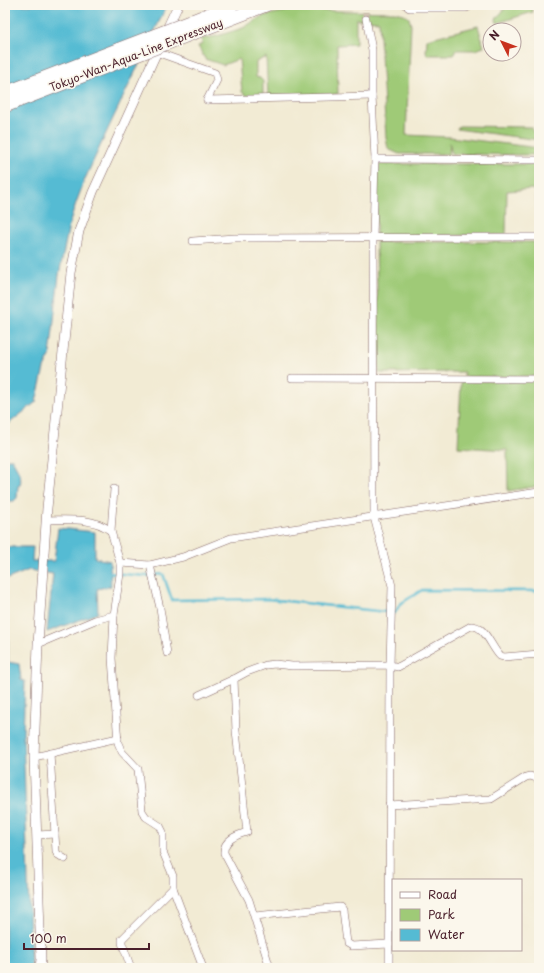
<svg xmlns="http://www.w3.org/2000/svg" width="544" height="973" font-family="'Playpen Sans',sans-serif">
	<rect width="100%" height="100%" fill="#fbf7ec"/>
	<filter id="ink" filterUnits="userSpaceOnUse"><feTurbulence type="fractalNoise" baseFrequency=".025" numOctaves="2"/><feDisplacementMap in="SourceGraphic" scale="8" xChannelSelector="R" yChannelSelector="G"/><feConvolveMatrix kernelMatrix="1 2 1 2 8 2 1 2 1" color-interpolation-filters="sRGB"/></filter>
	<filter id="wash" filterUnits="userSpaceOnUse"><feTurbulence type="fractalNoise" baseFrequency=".012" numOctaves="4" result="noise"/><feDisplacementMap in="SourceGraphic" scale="16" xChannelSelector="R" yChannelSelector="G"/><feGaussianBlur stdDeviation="0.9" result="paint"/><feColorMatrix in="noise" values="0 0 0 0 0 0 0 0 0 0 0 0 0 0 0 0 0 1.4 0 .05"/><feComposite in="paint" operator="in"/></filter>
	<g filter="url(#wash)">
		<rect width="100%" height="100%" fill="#f2ebd4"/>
		<g fill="#9fca77" stroke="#747451">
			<path d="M508,5H533L532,7L533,12L497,23L496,19Z"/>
			<path d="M292,10L395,12L404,14L409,18L411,25L406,135L450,137L539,148V155L453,154L451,151L450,143L449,154H399L388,149L386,138L379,21L356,19V44L337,45L338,94L268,97L266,57L256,62V77L260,78L263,81V96L249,97L242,92L239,59L223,65L205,59L198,46L203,44L201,39L217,36L243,28L262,16Z"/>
			<path d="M478,26L484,47L475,50H455L454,55H428L426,53L427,39Z"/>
			<path d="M459,126L532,127V131H539V140L457,129Z"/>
			<path d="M377,164H539V233H537L536,193L532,189L507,191L506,235L376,236Z"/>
			<path d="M376,242H539V376L464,377V372L379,373Z"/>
			<path d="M461,381H539V486L508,491L507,450L458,447Z"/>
		</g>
		<g fill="#55bbd3" stroke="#506d7f">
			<path d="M5,5H167L108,129L85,179L76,203L69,225L59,275L50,356L44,368L36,402L12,421L5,428Z"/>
			<path d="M5,459H12C16,467 23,476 20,485L18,486L17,498L14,501H8L5,524Z"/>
			<path d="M58,528L95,532V558L110,561L111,586L97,589L98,613L47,632L53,574L29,570L5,580V538L6,547H33L32,561H54Z"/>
			<path d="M5,637H8V662L19,664L21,680L25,681L23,734L31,968H5Z"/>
		</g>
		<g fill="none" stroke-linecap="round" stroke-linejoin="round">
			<path stroke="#55bbd3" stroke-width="2.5" d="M111,573L145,576L163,574L172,600L268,599L395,613L400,604L422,590L539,591"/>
		</g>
	</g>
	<g filter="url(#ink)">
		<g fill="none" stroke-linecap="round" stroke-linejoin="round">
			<path stroke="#d0c2b2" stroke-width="7" stroke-dasharray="7 3.5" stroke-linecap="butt" d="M366,19V5"/>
			<g stroke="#856666" stroke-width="8">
				<g id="minor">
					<path d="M366,19L372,50V96L375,159L373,239L374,517L392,586L390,665L389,968"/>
					<path d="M156,52L215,73L217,80L207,100"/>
					<path d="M207,100L372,96"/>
					<path d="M375,159L539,160"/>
					<path d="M193,241L234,238L539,237"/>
					<path d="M292,378L539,379"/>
					<path d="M114,489L111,531L120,563V574L114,615L112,658L118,743L122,752L138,769L142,811L146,817L160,826L163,832V852L173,876V888L203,968"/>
					<path d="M46,520C69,520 92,517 111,531"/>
					<path d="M120,563L150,565L183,557L231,538L539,492"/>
					<path d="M150,565L160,608L167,653"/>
					<path d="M38,644L95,620L114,615"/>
					<path d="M234,679L236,731L247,832C237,835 223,840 224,853L249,900L270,968"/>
					<path d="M199,695L234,679L247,672L266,665L275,664L292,666L390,665L398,667L471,626C485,625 491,647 500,656L504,657L539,654"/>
					<path d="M50,753L56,851L57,854L65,859"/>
					<path d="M34,757L118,738"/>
					<path d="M389,805L491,799L526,777L530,776L539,779"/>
					<path d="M37,835L55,834"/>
					<path d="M255,916L340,907L342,910L346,943L351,946L389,944"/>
					<path d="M131,968L122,943V939L173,888"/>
				</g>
			</g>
			<g stroke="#856666" stroke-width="10">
				<g id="tertiary">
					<path d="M165,33L178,5"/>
					<path d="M40,968L41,959L34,757L38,644L47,508L71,273L79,231L93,192L160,45"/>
				</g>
			</g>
			<g stroke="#856666" stroke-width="14">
				<g id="motorway">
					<path d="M410,5H466"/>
					<path d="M192,21L232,5"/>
					<path d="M196,32L266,5"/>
				</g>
			</g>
			<use href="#minor" stroke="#fff" stroke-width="7"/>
			<use href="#tertiary" stroke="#fff" stroke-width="9"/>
			<use href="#motorway" stroke="#fff" stroke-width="13"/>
			<g stroke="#856666" stroke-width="14" stroke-linecap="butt">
				<g id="motorway-bridge">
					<path d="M5,93L192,21"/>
					<path d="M5,106L196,32"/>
				</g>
			</g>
			<use href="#motorway-bridge" stroke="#fff" stroke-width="13"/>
		</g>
	</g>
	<g text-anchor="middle" stroke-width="3.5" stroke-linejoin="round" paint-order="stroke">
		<g font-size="11" fill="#4a1f2b" stroke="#fbf7ec">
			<text transform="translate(136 55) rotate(-21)" y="4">Tokyo-Wan-Aqua-Line Expressway</text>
		</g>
	</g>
	<rect width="544" height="973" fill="none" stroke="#fbf7ec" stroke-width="20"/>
	<rect x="392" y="879" width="130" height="72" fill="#fbf7ec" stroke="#b4a19f"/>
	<rect x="400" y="892" width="20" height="6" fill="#ffffff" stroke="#b4a19f"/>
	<text x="428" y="899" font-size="12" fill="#4a1f2b">Road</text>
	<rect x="400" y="909" width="20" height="12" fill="#9fca77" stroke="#b4a19f"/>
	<text x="428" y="919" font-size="12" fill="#4a1f2b">Park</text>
	<rect x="400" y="929" width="20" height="12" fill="#55bbd3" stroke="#b4a19f"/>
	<text x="428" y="939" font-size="12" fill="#4a1f2b">Water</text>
	<g transform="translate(502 42) rotate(312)"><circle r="19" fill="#fbf7ec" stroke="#b4a19f"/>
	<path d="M0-3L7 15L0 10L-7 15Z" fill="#c8321e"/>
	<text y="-6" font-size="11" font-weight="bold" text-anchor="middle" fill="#4a1f2b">N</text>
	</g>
	<path d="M24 943v6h125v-6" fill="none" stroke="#4a1f2b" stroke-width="2"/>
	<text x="30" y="943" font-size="12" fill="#4a1f2b" stroke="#fbf7ec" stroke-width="3" paint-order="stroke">100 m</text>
</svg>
